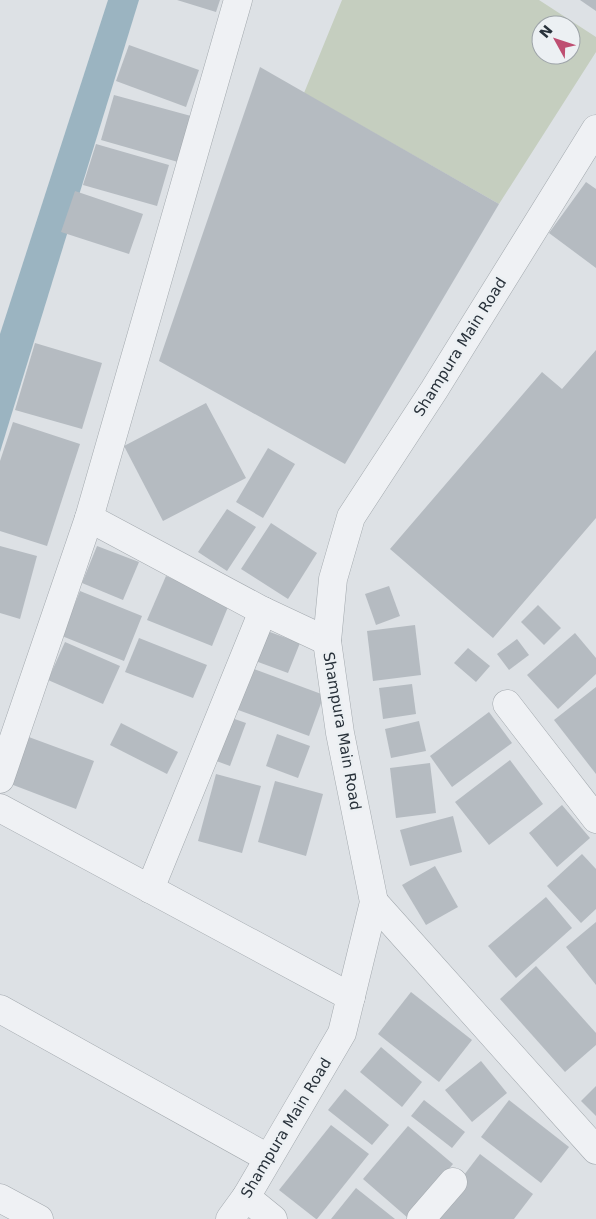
<svg xmlns="http://www.w3.org/2000/svg" width="596" height="1219" font-family="'DejaVu Sans',sans-serif">
	<rect width="100%" height="100%" fill="#dde1e5"/>
	<path fill="#c5cebf" fill-rule="evenodd" d="M342,0H539L596,37V52L499,204L304,93ZM541,25H571V55H541Z"/>
	<path fill="#9bb4c1" d="M108,0H139L0,452V334Z"/>
	<g fill="#b5bbc1">
		<path d="M177,0H220L216,12Z"/>
		<path d="M580,0H596V11Z"/>
		<path d="M129,45L199,70L186,107L116,81Z"/>
		<path d="M260,67L499,204L345,464L159,361Z"/>
		<path d="M114,95L191,116L178,162L101,140Z"/>
		<path d="M96,144L169,165L157,206L83,185Z"/>
		<path d="M586,182L596,189V268L549,233Z"/>
		<path d="M75,191L143,214L129,254L61,232Z"/>
		<path d="M35,343L102,363L82,429L15,410Z"/>
		<path d="M596,350V518L493,638L390,549L542,372L562,389Z"/>
		<path d="M206,403L246,478L163,521L124,446Z"/>
		<path d="M13,422L80,444L47,546L0,531V461Z"/>
		<path d="M268,448L295,464L263,518L236,502Z"/>
		<path d="M227,509L256,527L227,571L198,552Z"/>
		<path d="M271,523L317,553L288,599L241,569Z"/>
		<path d="M0,546L37,556L20,619L0,613Z"/>
		<path d="M97,546L139,562L123,600L82,583Z"/>
		<path d="M166,576L230,602L212,646L147,620Z"/>
		<path d="M389,586L400,616L376,625L365,594Z"/>
		<path d="M80,591L142,616L124,661L62,636Z"/>
		<path d="M538,605L561,628L544,645L521,622Z"/>
		<path d="M415,625L421,675L373,681L367,631Z"/>
		<path d="M259,628L300,643L288,673L247,658Z"/>
		<path d="M575,633L596,658V674L558,709L527,675Z"/>
		<path d="M139,638L207,665L193,698L125,672Z"/>
		<path d="M517,639L529,655L509,670L497,654Z"/>
		<path d="M65,642L120,666L103,704L48,680Z"/>
		<path d="M468,648L490,666L476,682L454,663Z"/>
		<path d="M246,666L324,695L309,736L230,707Z"/>
		<path d="M412,684L416,714L383,719L379,688Z"/>
		<path d="M596,687V774L554,720Z"/>
		<path d="M489,712L512,743L452,787L430,756Z"/>
		<path d="M226,716L246,723L230,766L211,759Z"/>
		<path d="M419,721L426,751L391,758L385,729Z"/>
		<path d="M121,723L178,752L167,774L110,745Z"/>
		<path d="M277,734L310,746L298,778L266,766Z"/>
		<path d="M26,736L94,761L76,809L8,783Z"/>
		<path d="M510,760L543,804L489,845L455,802Z"/>
		<path d="M430,763L436,813L396,818L390,768Z"/>
		<path d="M216,774L261,786L242,853L198,841Z"/>
		<path d="M275,781L323,794L306,856L258,842Z"/>
		<path d="M562,805L590,838L557,867L529,833Z"/>
		<path d="M453,816L462,852L410,866L400,830Z"/>
		<path d="M582,854L596,869V909L581,923L547,886Z"/>
		<path d="M435,866L458,907L426,925L402,885Z"/>
		<path d="M546,897L572,928L516,978L488,946Z"/>
		<path d="M596,922V985L566,947Z"/>
		<path d="M536,966L596,1033V1045L565,1072L500,999Z"/>
		<path d="M411,992L472,1040L439,1082L378,1034Z"/>
		<path d="M381,1047L422,1082L402,1107L360,1072Z"/>
		<path d="M481,1061L507,1093L472,1122L445,1090Z"/>
		<path d="M596,1086V1116L581,1101Z"/>
		<path d="M345,1089L389,1125L372,1145L328,1110Z"/>
		<path d="M424,1100L465,1132L452,1148L411,1116Z"/>
		<path d="M509,1100L569,1147L541,1183L481,1137Z"/>
		<path d="M331,1125L369,1154L317,1219H316L279,1190Z"/>
		<path d="M408,1126L453,1164L408,1218L363,1179Z"/>
		<path d="M480,1154L533,1194L514,1219H434L432,1217Z"/>
		<path d="M356,1188L395,1219H331Z"/>
	</g>
	<g fill="none" stroke-linecap="round" stroke-linejoin="round">
		<g stroke="#a3a9ae" stroke-width="29">
			<g id="minor">
				<path d="M89,518L263,611L327,641"/>
				<path d="M507,704L596,819"/>
				<path d="M0,779L89,518L238,0"/>
				<path d="M0,808L351,997"/>
				<path d="M150,889L263,611"/>
				<path d="M374,902L596,1150"/>
				<path d="M0,1009L268,1158"/>
				<path d="M246,1197L273,1219"/>
				<path d="M0,1198L39,1219"/>
				<path d="M230,1219L246,1197L342,1033L374,902L340,733L327,641L333,579L351,517L434,390L596,129"/>
				<path d="M421,1219L453,1182"/>
			</g>
		</g>
		<use href="#minor" stroke="#eff1f4" stroke-width="28"/>
	</g>
	<g text-anchor="middle" stroke-width="5" stroke-linejoin="round" paint-order="stroke">
		<g font-size="15" fill="#28313a" stroke="#ecf0f3">
			<text transform="translate(460 347) rotate(-58)" y="5">Shampura Main Road</text>
			<text transform="translate(342 731) rotate(80)" y="5">Shampura Main Road</text>
			<text transform="translate(286 1128) rotate(-59)" y="5">Shampura Main Road</text>
		</g>
	</g>
	<g transform="translate(556 40) rotate(310)"><circle r="24" fill="#ecf0f3" stroke="#9ea4a9"/>
	<path d="M0-4L9 19L0 12L-9 19Z" fill="#be4e71"/>
	<text y="-8" font-size="14" font-weight="bold" text-anchor="middle" fill="#28313a">N</text>
	</g>
</svg>
